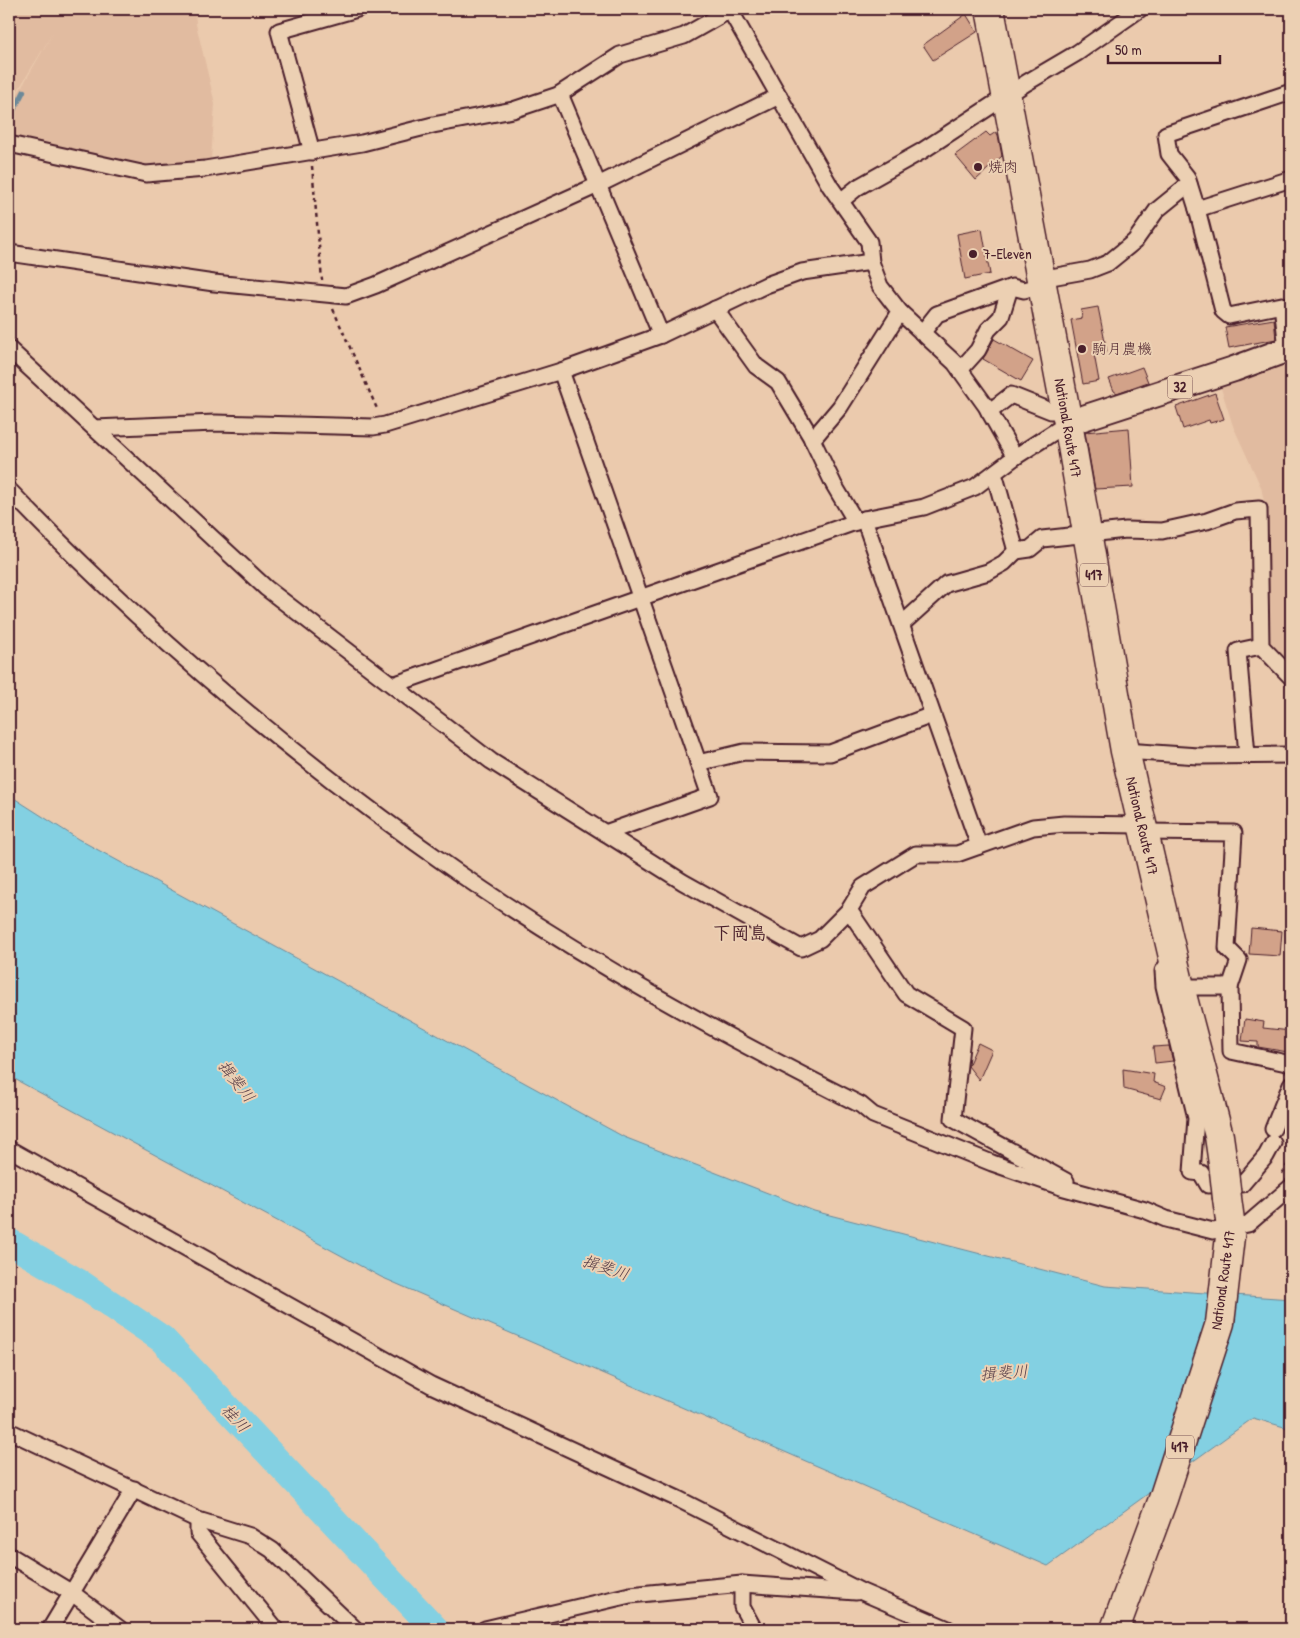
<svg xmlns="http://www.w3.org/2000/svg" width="1300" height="1638" font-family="'Patrick Hand','Klee One',sans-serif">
	<rect width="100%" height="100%" fill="#ebcaad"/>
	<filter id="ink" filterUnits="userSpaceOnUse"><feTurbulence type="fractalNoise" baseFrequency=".02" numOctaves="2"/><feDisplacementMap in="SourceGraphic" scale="10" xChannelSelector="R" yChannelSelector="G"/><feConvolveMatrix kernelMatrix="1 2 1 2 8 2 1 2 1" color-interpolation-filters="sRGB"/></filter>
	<g filter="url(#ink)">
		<g fill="#e1bba0">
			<path d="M9,9H195L196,24L215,104L211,159L143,168L9,139V109L54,31L9,105Z"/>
			<path d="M1291,355V670L1264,639L1266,511L1261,487L1233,426L1219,382Z"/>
		</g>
		<path fill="#83d0e2" stroke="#6c8999" d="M9,795L78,839L624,1137L814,1211L1105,1286L1291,1299V1429L1253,1418L1048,1566L381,1277L9,1076Z"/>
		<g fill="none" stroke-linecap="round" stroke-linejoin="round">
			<path stroke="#6c8999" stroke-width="4.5" d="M9,120L24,91"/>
			<path stroke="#83d0e2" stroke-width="28" d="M9,1242L81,1284L162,1339L435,1629"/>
		</g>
		<g fill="#d2a289" stroke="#4a1f2b">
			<path d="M966,14L977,32L933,60L923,45Z"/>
			<path d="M986,132L990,136L996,132L998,135L1002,156L976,180L955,155Z"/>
			<path d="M982,229L990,274L965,279L957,234Z"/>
			<path d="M1098,307L1107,352L1094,354L1099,381L1083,384L1071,320L1082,318L1081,310Z"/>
			<path d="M1274,319L1276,339L1229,348L1225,327Z"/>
			<path d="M994,339L1033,361L1021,381L983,359Z"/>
			<path d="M1142,367L1148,382L1117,393L1114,391L1109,379Z"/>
			<path d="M1215,393L1224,419L1210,423L1209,420L1183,429L1176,407Z"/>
			<path d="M1129,428L1133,487L1095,489L1085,432Z"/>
			<path d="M1251,928L1282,931L1280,956L1249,954Z"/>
			<path d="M1245,1019L1264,1022L1263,1028L1291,1031L1288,1052L1258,1047V1042L1242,1041Z"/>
			<path d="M978,1043L992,1050L979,1080L968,1066Z"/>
			<path d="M1169,1046L1173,1061L1155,1063L1153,1047Z"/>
			<path d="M1123,1069L1154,1074L1153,1082L1166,1087L1161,1099L1124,1089Z"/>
		</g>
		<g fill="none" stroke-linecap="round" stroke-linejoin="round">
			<g stroke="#4a1f2b" stroke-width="19">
				<g id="street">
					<path d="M730,10L830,186L869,242L871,262L880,286L900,312L955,363L986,406L1015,457"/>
					<path d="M560,94L661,335"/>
					<path d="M9,144L146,174L205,169L362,143L433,125L513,110L558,95L620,55L684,36L732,9"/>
					<path d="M312,152L279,31L357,9"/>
					<path d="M842,200L858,187L922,151L1026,83L1077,53L1140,9"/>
					<path d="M1197,209L1291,179"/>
					<path d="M9,253L214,283L346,296L376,285L598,185L779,96"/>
					<path d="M1040,279L1090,270L1108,263L1135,241L1157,210L1189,184"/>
					<path d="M715,309L756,366L778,382L811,437L834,485L856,522"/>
					<path d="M922,333L937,314L1012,287L1024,290L1041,285"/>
					<path d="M9,349L266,588L491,761L683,882L801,948L820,939L849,910L863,887L916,854H957L1033,827L1064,824L1141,825"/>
					<path d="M1287,349L1282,305L1229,316L1223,311L1197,209L1187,177L1169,154L1166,134L1291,92"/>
					<path d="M960,370L978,350L988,330L1001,317L1010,288"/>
					<path d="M561,371L710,796L605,833"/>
					<path d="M989,412L1011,395L1051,411H1065"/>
					<path d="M95,428L215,423L373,427L385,425L561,371L661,335L766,285L802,272L871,262"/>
					<path d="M812,440L840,407L900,312"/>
					<path d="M992,475L996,480L1016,551L1030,549L1042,539L1126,530L1162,531L1207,521L1235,511L1259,509L1261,646L1291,677"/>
					<path d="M9,490C144,631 296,760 457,872C584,960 722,1035 861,1105L873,1115L992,1163L1061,1187L1145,1210L1166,1219L1213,1231L1248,1224L1291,1187"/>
					<path d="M864,519L979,846"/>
					<path d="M902,624L946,584L988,572L1004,563L1016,551"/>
					<path d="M393,685L864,519L924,507L975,487L1015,457L1068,423"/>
					<path d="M1125,751L1198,756L1291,755"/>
					<path d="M1247,755L1238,651L1261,646"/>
					<path d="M698,763L744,752L830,753L932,715"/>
					<path d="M1144,832L1234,833L1227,948L1239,960L1230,987H1180"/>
					<path d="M849,910L906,994L963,1028L953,1119L1066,1181"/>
					<path d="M1171,959L1163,971L1164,986L1196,1118L1192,1172L1201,1173L1208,1185L1242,1184L1266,1156L1273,1143"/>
					<path d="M1230,987L1231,1051L1291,1064"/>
					<path d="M1273,1129L1291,1084"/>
					<path d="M9,1149L431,1385L678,1499L862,1592L948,1629"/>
					<path d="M9,1431L198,1520L250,1536L272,1550L355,1629"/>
					<path d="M198,1520V1533L276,1629"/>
					<path d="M9,1555L72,1593L120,1629"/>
					<path d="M742,1584V1607L754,1629"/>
					<path d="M50,1629L134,1489"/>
					<path d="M485,1629L630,1595L742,1584L856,1592"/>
				</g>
			</g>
			<g stroke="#4a1f2b" stroke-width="28">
				<path id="primary" d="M1068,423L1234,369L1291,348"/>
			</g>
			<g stroke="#4a1f2b" stroke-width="31">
				<g id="highway">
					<path d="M990,9L1068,423L1125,751L1180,987L1219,1136L1224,1171"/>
					<path d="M1115,1629L1163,1499L1220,1323L1231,1228L1227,1198"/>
				</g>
			</g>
			<g stroke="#4a1f2b" stroke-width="2.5" stroke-dasharray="4 4" stroke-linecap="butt">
				<path d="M312,166L322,280"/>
				<path d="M333,309L378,411"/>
				<path d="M1282,1174L1291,1158"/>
			</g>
			<use href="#street" stroke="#ecd0b3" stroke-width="15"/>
			<use href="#primary" stroke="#ecd0b3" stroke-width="24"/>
			<use href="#highway" stroke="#ecd0b3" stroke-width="28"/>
			<g stroke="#4a1f2b" stroke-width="31" stroke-linecap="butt">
				<path id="highway-bridge" d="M1224,1171L1227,1198"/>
			</g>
			<use href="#highway-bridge" stroke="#ecd0b3" stroke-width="28"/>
		</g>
	</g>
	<g fill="#4a1f2b" stroke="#ecd0b3" stroke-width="2">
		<circle cx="978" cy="167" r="5"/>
		<circle cx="973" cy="254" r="5"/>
		<circle cx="1082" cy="349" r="5"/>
	</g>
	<g text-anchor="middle" stroke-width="4" stroke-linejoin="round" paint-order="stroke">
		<g fill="#ecd0b3" stroke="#7b5454" stroke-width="1">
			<rect x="1167.5" y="375.5" width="25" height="23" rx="4"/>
			<rect x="1080" y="563.5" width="28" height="23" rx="4"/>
			<rect x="1166" y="1435.5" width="28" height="23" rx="4"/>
		</g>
		<g font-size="14" font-weight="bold" fill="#4a1f2b">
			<text x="1180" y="392">32</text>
			<text x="1094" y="580">417</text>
			<text x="1180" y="1452">417</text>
		</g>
		<g font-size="15" fill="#4a1f2b" stroke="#ecd0b3" text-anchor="start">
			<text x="988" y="172">焼肉</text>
			<text x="983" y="259">7-Eleven</text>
			<text x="1092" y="354">駒月農機</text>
		</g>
		<g font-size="15" fill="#4a1f2b" stroke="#ecd0b3">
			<text transform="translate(1068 428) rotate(80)" y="5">National Route 417</text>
			<text transform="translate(1142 826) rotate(77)" y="5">National Route 417</text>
			<text transform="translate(1223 1280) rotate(-82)" y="5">National Route 417</text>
		</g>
		<g font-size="16" font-style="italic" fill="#533a46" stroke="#ecd0b3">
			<text transform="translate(237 1081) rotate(52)" y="6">揖斐川</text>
			<text transform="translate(606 1267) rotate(18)" y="6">揖斐川</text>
			<text transform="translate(1004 1372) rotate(-4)" y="6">揖斐川</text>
			<text transform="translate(236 1418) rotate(47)" y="6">桂川</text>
		</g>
		<g font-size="18" font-weight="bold" fill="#4a1f2b" stroke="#ecd0b3">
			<text x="740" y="939">下岡島</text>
		</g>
	</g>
	<rect width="1300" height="1638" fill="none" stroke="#ecd0b3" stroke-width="30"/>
	<rect x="15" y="15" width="1270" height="1608" fill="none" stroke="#4a1f2b" stroke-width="2" filter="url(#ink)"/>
	<path d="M1108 55v8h112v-8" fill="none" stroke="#4a1f2b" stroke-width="2.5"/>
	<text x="1115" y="55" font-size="15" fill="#4a1f2b" stroke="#ecd0b3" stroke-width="4" paint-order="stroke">50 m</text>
</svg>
